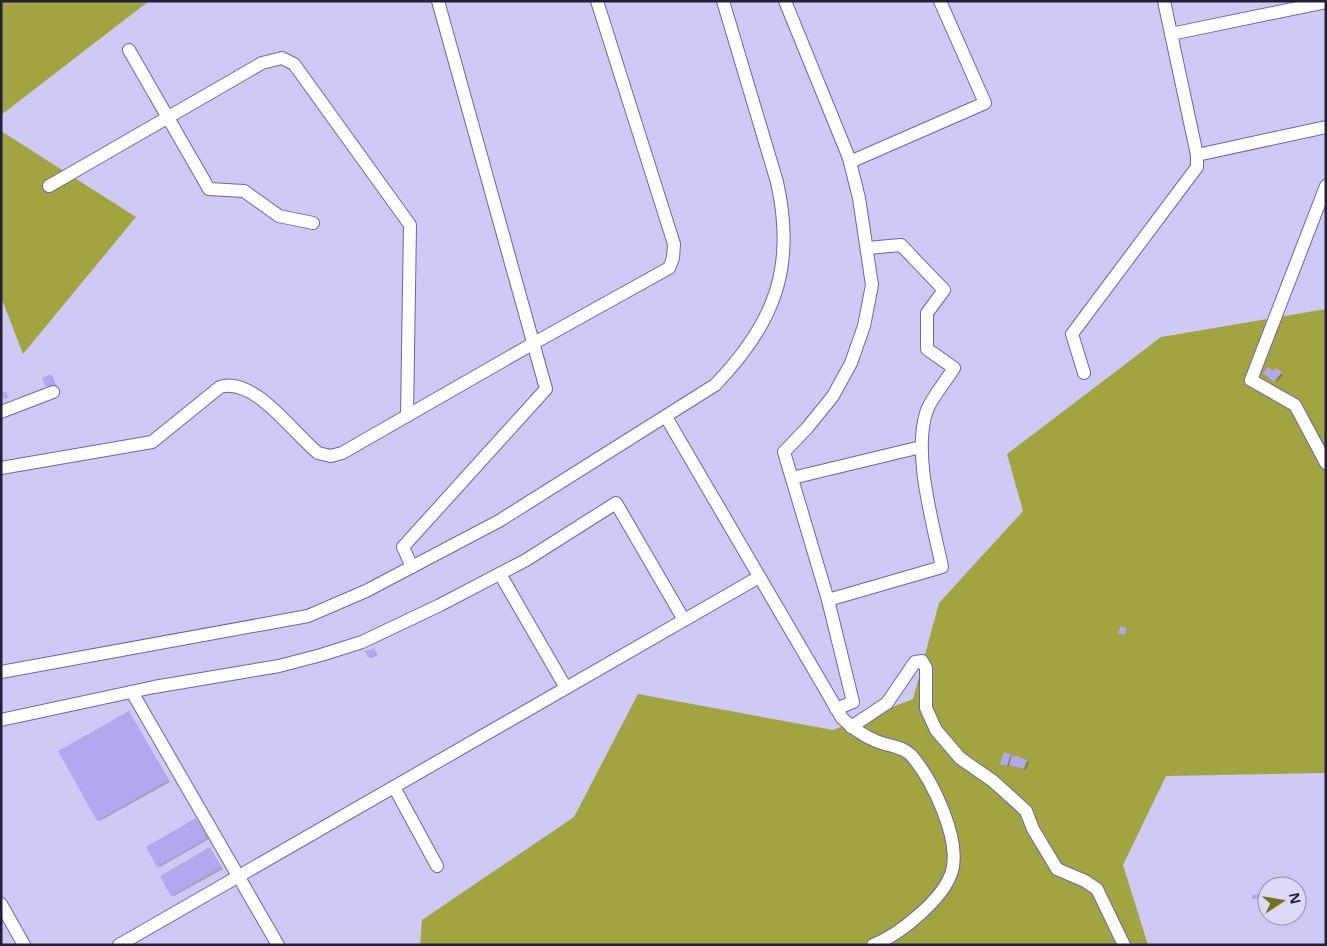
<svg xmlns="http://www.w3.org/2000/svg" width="1327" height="946" font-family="'Open Sans',sans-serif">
	<rect width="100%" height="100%" fill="#cfc9f6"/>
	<g fill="#a1a540">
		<path d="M1,1H149L1,115Z"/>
		<path d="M1,131L136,217L23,354L1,297Z"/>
		<path d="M1326,309V773L1166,776L1123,865L1148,945H420L422,920L574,817L638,694L833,730L913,699L939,603L1023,511L1007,454L1161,337Z"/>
	</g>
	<g fill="#0003">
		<path d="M1278,371L1283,375L1277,382L1264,373Z"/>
		<path d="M50,376L53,377L56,386H46Z"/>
		<path d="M374,649L378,655L371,658L369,657Z"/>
		<path d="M129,712L170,782L100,821L98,820Z"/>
		<path d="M1010,755L1029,762L1026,770L1010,764L1009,766L1004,765Z"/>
		<path d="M196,820L209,839L160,867L158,866Z"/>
		<path d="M210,849L223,869L174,896L172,895Z"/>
	</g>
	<g fill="#b3a7f0">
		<path d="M1268,367L1273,371L1276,368L1282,372L1274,382L1263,373Z"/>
		<path d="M51,374L55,385L45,386L42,378Z"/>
		<path d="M6,391L8,398L4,399L2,393Z"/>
		<path d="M1121,626L1127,628L1124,635L1118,633Z"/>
		<path d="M374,648L377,654L368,658L365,651Z"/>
		<path d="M129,711L168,780L97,821L58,751Z"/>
		<path d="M1004,752L1011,754L1007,766L1000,764Z"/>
		<path d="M1012,755L1027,760L1024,769L1009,765Z"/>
		<path d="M196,818L207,838L157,867L146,847Z"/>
		<path d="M210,847L221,867L171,896L160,876Z"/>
		<path d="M1260,894V899H1252V895Z"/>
	</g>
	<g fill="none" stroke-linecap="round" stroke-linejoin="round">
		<g stroke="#7164a8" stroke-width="14">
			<g id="minor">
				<path d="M785,1L849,158L859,198L872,285L864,326L851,363L833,396L807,428L784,452L828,600L853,702L836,709"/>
				<path d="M1171,34L1326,2"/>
				<path d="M129,50L209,189L244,191L279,216L313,223"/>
				<path d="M1197,155L1326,127"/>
				<path d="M850,162L985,103L940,1"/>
				<path d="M49,186L262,63L282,58L294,64L410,225L407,416"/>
				<path d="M1326,186L1251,380L1295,405L1326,463"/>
				<path d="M1084,373L1072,334L1197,167V155L1164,1"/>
				<path d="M1,412L53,392"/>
				<path d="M666,417L842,718C853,729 862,735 876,741C888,746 902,746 911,755C932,779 961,839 952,871C944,899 899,935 873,945"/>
				<path d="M1,468L152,442L220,387C254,376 293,433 318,453L331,456L342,453L534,343L669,268L673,258L674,244L597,1"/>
				<path d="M792,478L921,447"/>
				<path d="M412,567L403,547L546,389L438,1"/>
				<path d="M500,574L566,688"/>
				<path d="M828,600L942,567C933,523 912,453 927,410C933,396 946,381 954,368L927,349V313L944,290L901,245L867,248"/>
				<path d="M1,672L308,616L366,591L499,521L715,385C775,323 796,267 777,182L723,1"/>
				<path d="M132,692L278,945"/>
				<path d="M1,720L154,687L279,666L321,655L362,642L440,605L526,560L616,503L684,620"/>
				<path d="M851,727L887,703L915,662L922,661L926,668V708L936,730L960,758L993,781L1026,811L1033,829L1057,869L1085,881L1097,889L1124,945"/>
				<path d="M394,787L437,866"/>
				<path d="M1,904L24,945"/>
				<path d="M119,945L759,577"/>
			</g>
		</g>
		<use href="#minor" stroke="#fff" stroke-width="12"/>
	</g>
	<rect width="1327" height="946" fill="none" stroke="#231e3a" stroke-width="5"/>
	<g transform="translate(1282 901) rotate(78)"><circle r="24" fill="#dcd8f6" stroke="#928eab"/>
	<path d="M0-4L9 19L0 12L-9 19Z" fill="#71741a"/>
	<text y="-8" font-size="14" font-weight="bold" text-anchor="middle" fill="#231e3a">N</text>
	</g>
</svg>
